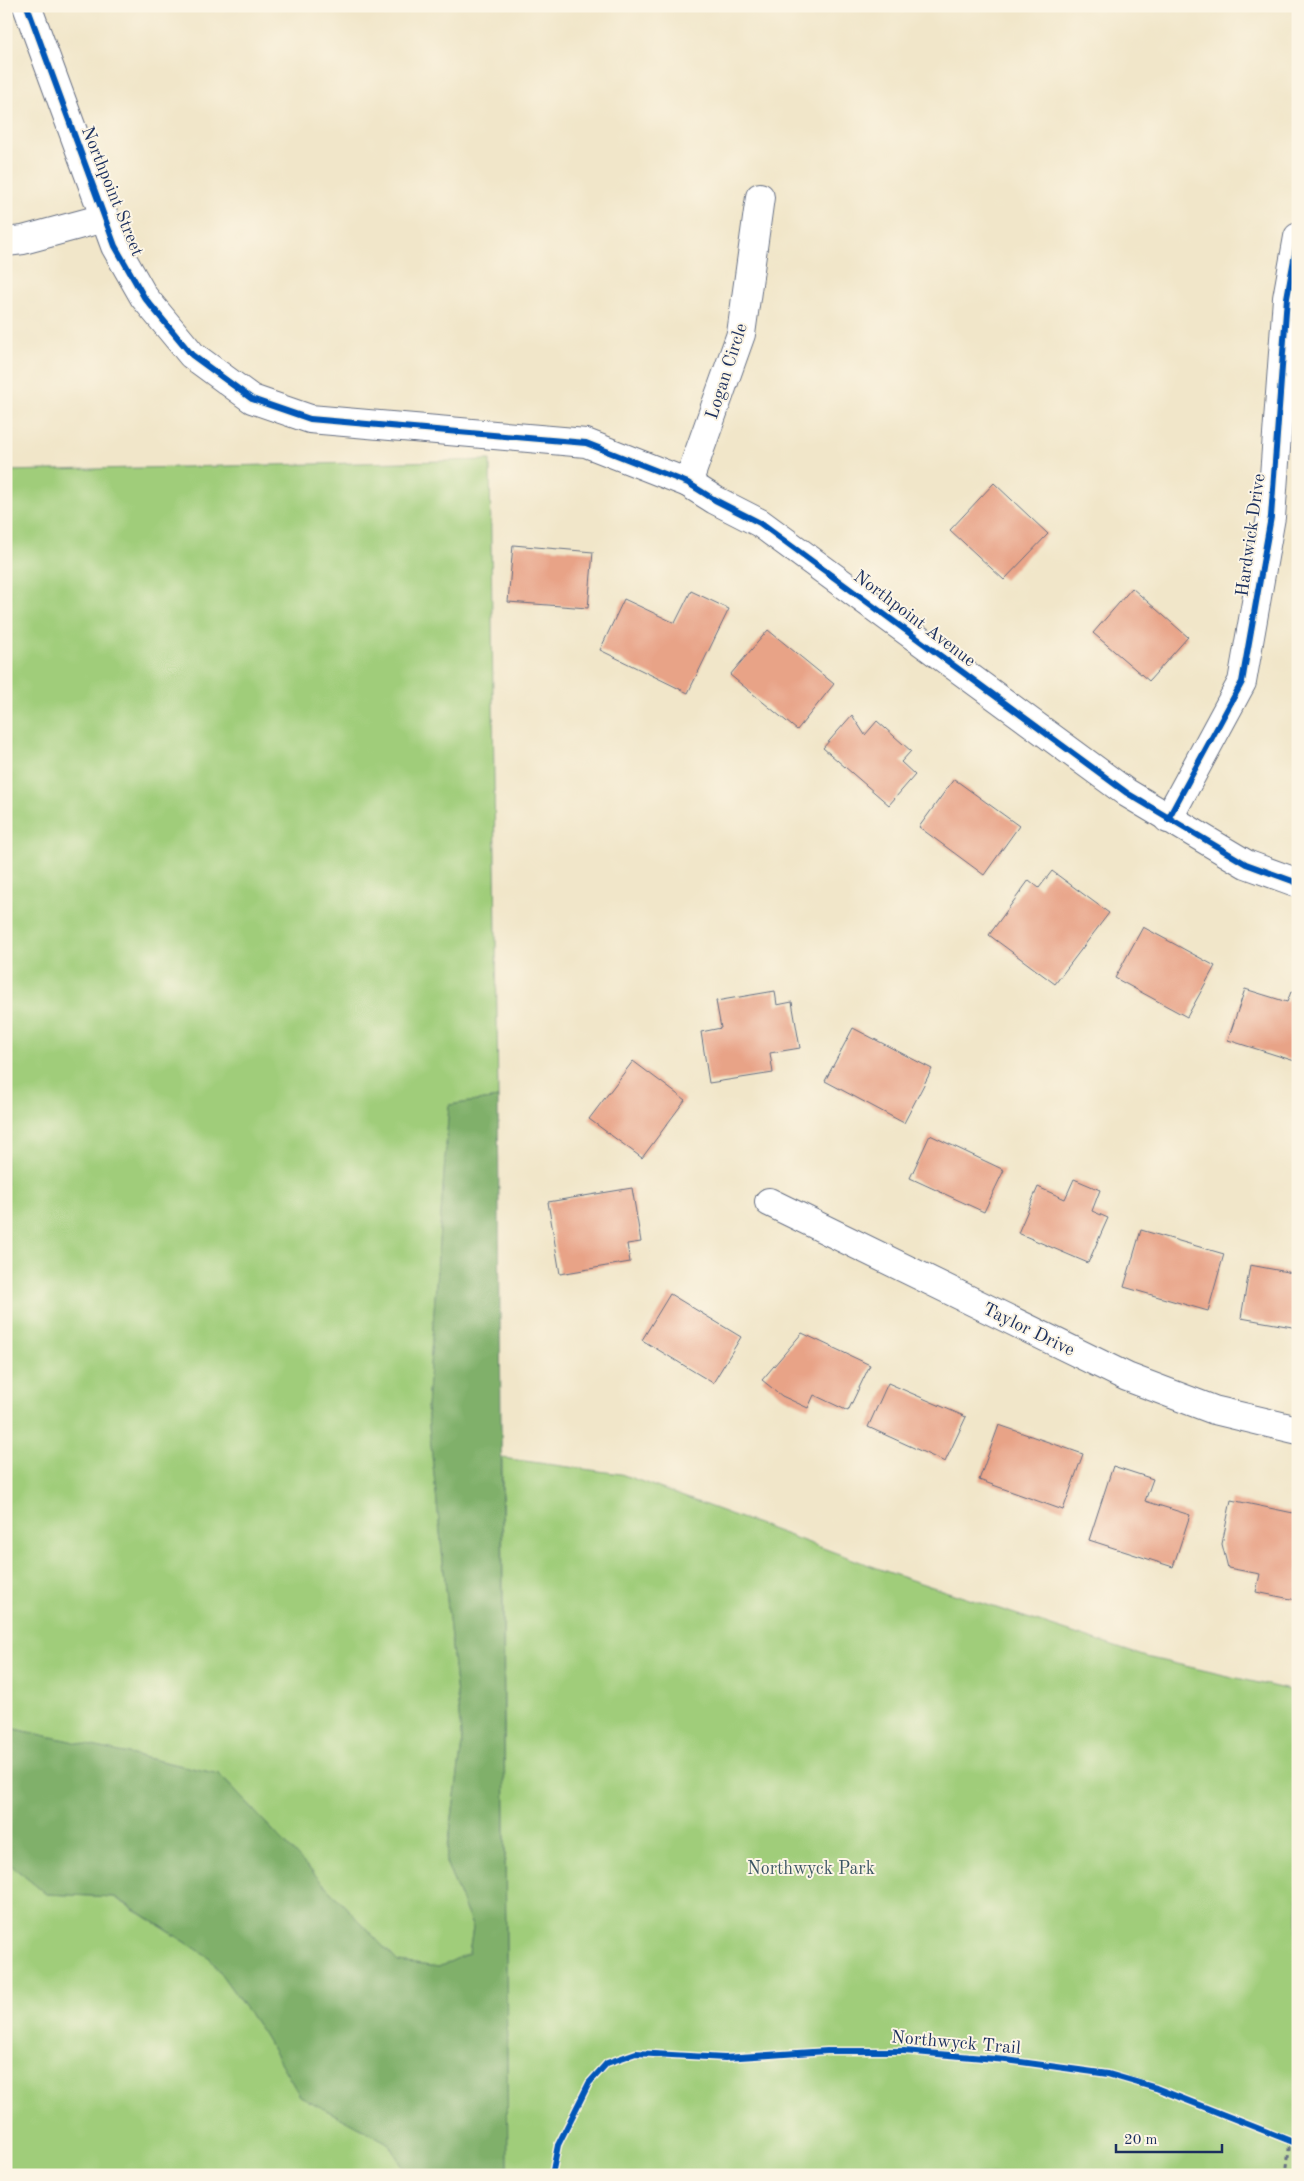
<svg xmlns="http://www.w3.org/2000/svg" width="1304" height="2181" font-family="'Old Standard TT',serif">
	<rect width="100%" height="100%" fill="#fcf5e5"/>
	<filter id="ink" filterUnits="userSpaceOnUse"><feTurbulence type="fractalNoise" baseFrequency=".02" numOctaves="2"/><feDisplacementMap in="SourceGraphic" scale="10" xChannelSelector="R" yChannelSelector="G"/><feConvolveMatrix kernelMatrix="1 2 1 2 8 2 1 2 1" color-interpolation-filters="sRGB"/></filter>
	<filter id="wash" filterUnits="userSpaceOnUse"><feTurbulence type="fractalNoise" baseFrequency=".0096" numOctaves="4" result="noise"/><feDisplacementMap in="SourceGraphic" scale="20" xChannelSelector="R" yChannelSelector="G"/><feGaussianBlur stdDeviation="1.12" result="paint"/><feColorMatrix in="noise" values="0 0 0 0 0 0 0 0 0 0 0 0 0 0 0 0 0 1.4 0 .05"/><feComposite in="paint" operator="in"/></filter>
	<g filter="url(#wash)">
		<rect width="100%" height="100%" fill="#f1e6c9"/>
		<g fill="#a0cd7a" stroke="#5e7e6c">
			<path d="M490,460L498,1098L449,1105L427,1407L462,1744L446,1862L473,1928L469,1953L439,1967L398,1962L219,1774L6,1727V471Z"/>
			<path d="M502,1458L621,1474L899,1576L1146,1657L1298,1692V2175H508Z"/>
			<path d="M6,1861L46,1894L114,1897L209,1957L263,2033L300,2096L388,2143L408,2175H6Z"/>
		</g>
		<path fill="#80b06a" stroke="#4e7064" d="M498,1098L508,2175H408L388,2143L300,2096L263,2033L209,1957L115,1897L46,1894L6,1861V1727L219,1774L398,1962L439,1967L469,1953L473,1928L446,1862L462,1744L427,1407L449,1105Z"/>
		<g id="blocks">
			<g fill="#e8a387">
				<path d="M994,483L1048,534L1004,580L950,530Z"/>
				<path d="M513,545L593,552L588,608L508,602Z"/>
				<path d="M1132,588L1188,637L1149,681L1093,633Z"/>
				<path d="M691,591L729,609L688,693L600,650L624,599L675,623Z"/>
				<path d="M768,630L834,684L797,730L730,675Z"/>
				<path d="M852,715L865,735L877,721L911,751L901,762L915,775L889,805L823,748Z"/>
				<path d="M954,779L1019,826L984,875L919,827Z"/>
				<path d="M1052,871L1109,913L1055,984L989,935L1029,880L1039,888Z"/>
				<path d="M1143,927L1215,966L1187,1017L1115,978Z"/>
				<path d="M1245,989L1287,1002L1291,992L1298,994V1062L1228,1040Z"/>
				<path d="M775,991L777,1005L792,1002L800,1048L770,1053L773,1073L709,1083L701,1032L721,1028L716,1001Z"/>
				<path d="M853,1028L932,1069L904,1123L825,1081Z"/>
				<path d="M633,1061L685,1100L642,1158L589,1119Z"/>
				<path d="M930,1135L1004,1170L984,1212L910,1178Z"/>
				<path d="M1074,1179L1100,1190L1092,1211L1108,1218L1088,1263L1018,1233L1038,1187L1065,1199Z"/>
				<path d="M632,1188L641,1242L627,1244L630,1262L560,1274L548,1202Z"/>
				<path d="M1141,1230L1224,1254L1208,1311L1124,1287Z"/>
				<path d="M1250,1265L1293,1273L1292,1279L1298,1280V1328L1241,1318Z"/>
				<path d="M670,1294L741,1337L713,1383L642,1340Z"/>
				<path d="M802,1333L870,1365L848,1411L814,1395L808,1408L782,1396L762,1380Z"/>
				<path d="M888,1383L966,1417L945,1462L868,1427Z"/>
				<path d="M999,1425L1083,1454L1063,1510L979,1480Z"/>
				<path d="M1113,1466L1153,1479L1145,1501L1190,1515L1173,1567L1089,1540Z"/>
				<path d="M1231,1500L1298,1514V1591L1296,1600L1256,1592L1260,1574L1228,1568L1222,1544Z"/>
			</g>
		</g>
	</g>
	<g filter="url(#ink)">
		<use href="#blocks" fill-opacity="0" stroke="#666f83" stroke-width="1"/>
		<g fill="none" stroke-linecap="round" stroke-linejoin="round">
			<g stroke="#666f83" stroke-width="30">
				<g id="street">
					<path d="M27,6L115,246L144,297L192,355L252,399L310,419L586,443L688,483L715,500L760,523L1127,793L1246,864L1298,883"/>
					<path d="M6,242L23,240L104,218"/>
					<path d="M688,483L741,334L760,197"/>
					<path d="M1168,819L1242,682L1271,517L1287,298L1298,237"/>
					<path d="M769,1202L1127,1377L1214,1410L1298,1430"/>
				</g>
			</g>
			<path stroke="#666f83" stroke-width="3" stroke-dasharray="4 4" stroke-linecap="butt" d="M1286,2175L1290,2141"/>
			<use href="#street" stroke="#fff" stroke-width="28"/>
			<g stroke="#fcf5e5" stroke-width="9">
				<g id="cycleway">
					<path d="M27,6L115,246L144,297L192,355L252,399L310,419L586,443L688,483L715,500L760,523L1127,793L1246,864L1298,883"/>
					<path d="M1168,819L1242,682L1271,517L1287,298L1298,237"/>
					<path d="M552,2175L558,2145L589,2083L607,2063L636,2053L725,2058L827,2051H904L1006,2060L1108,2074L1156,2088L1298,2144"/>
				</g>
			</g>
			<use href="#cycleway" stroke="#0057b8" stroke-width="6"/>
		</g>
	</g>
	<g text-anchor="middle" stroke-width="4" stroke-linejoin="round" paint-order="stroke">
		<g font-size="18" fill="#1b2f5e" stroke="#fcf5e5">
			<text transform="translate(113 191) rotate(68)" y="6">Northpoint Street</text>
			<text transform="translate(726 371) rotate(-72)" y="6">Logan Circle</text>
			<text transform="translate(1250 535) rotate(-82)" y="6">Hardwick Drive</text>
			<text transform="translate(915 618) rotate(37)" y="6">Northpoint Avenue</text>
			<text transform="translate(1029 1329) rotate(26)" y="6">Taylor Drive</text>
			<text transform="translate(956 2042) rotate(5)" y="6">Northwyck Trail</text>
		</g>
		<g font-size="18" fill="#3c5665" stroke="#fcf5e5">
			<text x="811" y="1874">Northwyck Park</text>
		</g>
	</g>
	<rect width="1304" height="2181" fill="none" stroke="#fcf5e5" stroke-width="25"/>
	<path d="M1116 2144v8h106v-8" fill="none" stroke="#1b2f5e" stroke-width="2.5"/>
	<text x="1124" y="2144" font-size="15" fill="#1b2f5e" stroke="#fcf5e5" stroke-width="4" paint-order="stroke">20 m</text>
</svg>
